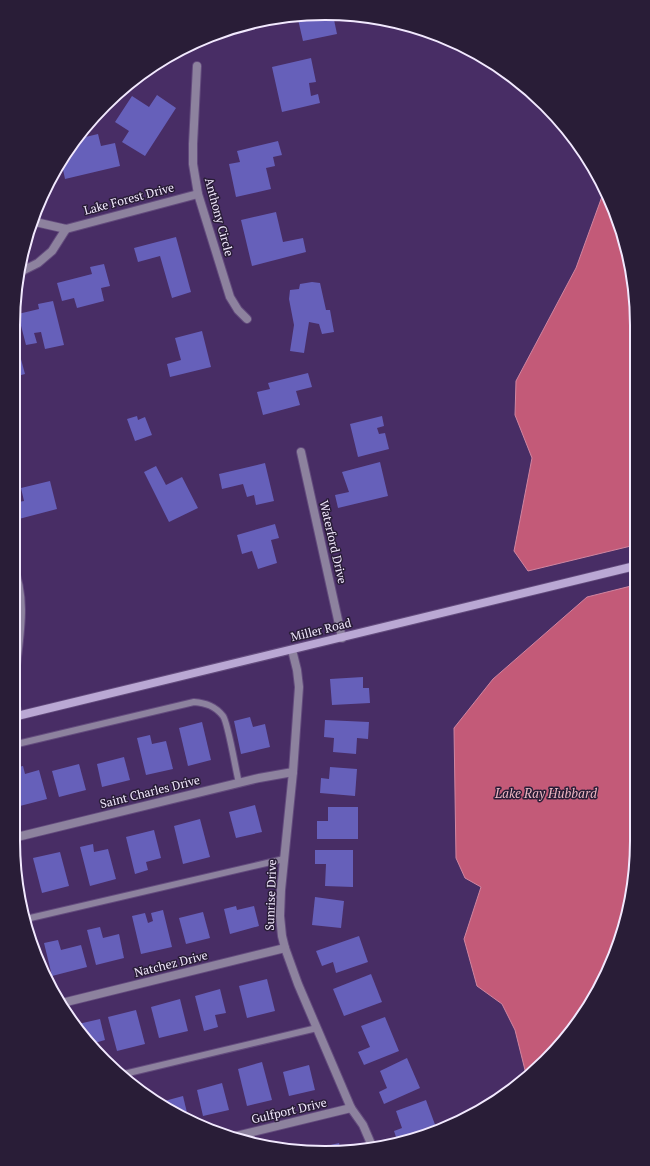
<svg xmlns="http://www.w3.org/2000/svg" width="650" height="1166" font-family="'PT Serif',serif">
	<rect width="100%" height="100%" fill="#482d65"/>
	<g fill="#c35a78" stroke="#d185a0">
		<path d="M604,191L620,224L634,285L635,545L528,571L514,551L532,458L515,415L516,381L576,268Z"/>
		<path d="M635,585L636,861L626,922L595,997L531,1076L527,1078L515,1030L502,1004L477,986L464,939L481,887L465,878L456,858L454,728L493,679L587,597Z"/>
	</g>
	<g fill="#6660ba">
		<path d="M305,14L333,15L337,34L303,41L297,15Z"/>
		<path d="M311,58L316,82L309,83L311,96L318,94L320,103L282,112L272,67Z"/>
		<path d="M157,95L176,108L145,156L122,142L129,131L115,122L132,96L149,107Z"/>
		<path d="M98,134L101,146L115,143L120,166L65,179L61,160L77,139Z"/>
		<path d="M278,141L282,155L273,157L275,166L266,168L271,189L236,197L229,164L240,162L237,151Z"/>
		<path d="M276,212L283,242L303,238L306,252L252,266L241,220Z"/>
		<path d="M176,237L191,292L172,298L160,256L138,262L134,248Z"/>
		<path d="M104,264L110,286L101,288L104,301L77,308L74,298L62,301L57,283L92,274L90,267Z"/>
		<path d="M312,282L320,283L326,310H330L334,332L322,334L319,324L309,322L304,353L290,351L294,325L289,299L290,290L299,289L300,284Z"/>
		<path d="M53,301L64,345L45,349L41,332L34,333L37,343L26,345L18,314L39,309L38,304Z"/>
		<path d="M202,331L211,367L170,377L167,364L181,360L175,338Z"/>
		<path d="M15,337L25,374L14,377V338Z"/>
		<path d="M308,373L312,387L296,391L300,405L263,415L257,392L270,389L268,383Z"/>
		<path d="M137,416L138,420L145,417L152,435L135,441L127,419Z"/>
		<path d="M382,416L384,426L377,428L379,434L385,433L389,449L358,457L350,424Z"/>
		<path d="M380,462L388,496L338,508L335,495L349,492L342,472Z"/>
		<path d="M265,463L274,501L256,505L254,495L247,497L243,484L222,489L219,474Z"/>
		<path d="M156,466L166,485L182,477L198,508L169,522L144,472Z"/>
		<path d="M50,481L57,509L15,520L13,512V503L24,501L21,488Z"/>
		<path d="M275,524L279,538L271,540L277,563L258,569L252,551L242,554L237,535Z"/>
		<path d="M363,677V688H369L370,703L332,705L330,679Z"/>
		<path d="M250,717L253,727L265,724L270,747L241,754L234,721Z"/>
		<path d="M325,720L369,722L368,739L357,738L356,754L333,752L334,738L324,737Z"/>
		<path d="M202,722L211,760L188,766L179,728Z"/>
		<path d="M150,735L152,744L166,741L173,769L146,775L137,738Z"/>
		<path d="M124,757L130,780L102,787L97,764Z"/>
		<path d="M79,764L86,790L59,797L52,771Z"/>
		<path d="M23,766L25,774L39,770L47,799L16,807L13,796V768Z"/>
		<path d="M330,767L357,769L355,796L320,793L321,778L329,779Z"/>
		<path d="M255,805L262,832L236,838L229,812Z"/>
		<path d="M328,807H358V839H317V821H328Z"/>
		<path d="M200,819L210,857L183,864L174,826Z"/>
		<path d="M154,830L161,858L146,862L148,870L135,874L126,837Z"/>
		<path d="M93,844L94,852L108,849L116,879L90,886L80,847Z"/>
		<path d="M315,850H353V887L325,886L326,864H315Z"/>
		<path d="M60,852L69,886L42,893L33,858Z"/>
		<path d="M315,897L344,901L341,928L312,925Z"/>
		<path d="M236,906L237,910L254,906L259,926L230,934L224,909Z"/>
		<path d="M163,910L172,947L141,954L132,916L145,913L148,923L153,921L151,913Z"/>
		<path d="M203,912L210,938L186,944L179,918Z"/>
		<path d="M100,927L103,938L119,934L124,958L96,965L87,930Z"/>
		<path d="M359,936L368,962L336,973L333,962L322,966L316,951Z"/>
		<path d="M58,940L61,950L81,945L87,967L52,976L44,943Z"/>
		<path d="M371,974L382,1002L344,1016L333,989Z"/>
		<path d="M267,979L275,1011L247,1018L239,986Z"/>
		<path d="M220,989L226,1013L215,1015L218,1027L204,1031L195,996Z"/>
		<path d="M180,999L188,1031L159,1038L151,1007Z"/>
		<path d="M136,1010L145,1044L117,1051L108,1017Z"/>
		<path d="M385,1017L399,1051L364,1065L358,1052L370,1047L361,1026Z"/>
		<path d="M100,1019L105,1040L91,1044L77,1031L74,1025Z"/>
		<path d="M407,1058L420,1088L384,1104L379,1092L387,1088L380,1071Z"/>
		<path d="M262,1062L272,1100L247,1106L238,1069Z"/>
		<path d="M309,1065L315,1090L289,1096L283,1072Z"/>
		<path d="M222,1083L229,1110L203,1116L197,1090Z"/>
		<path d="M183,1096L188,1117L157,1103Z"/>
		<path d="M426,1100L437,1130L397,1140L394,1131L402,1128L396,1111Z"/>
		<path d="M339,1143L341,1152L314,1149Z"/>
	</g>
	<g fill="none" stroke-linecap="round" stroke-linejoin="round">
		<g stroke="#634b7d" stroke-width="8">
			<g id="lane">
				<path d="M13,564C30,603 18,644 15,685C14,695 17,706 19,716"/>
				<path d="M13,745L194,702C206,703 215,706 223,716C228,722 236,772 239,783"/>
				<path d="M26,919L284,859"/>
				<path d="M124,1074L317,1028"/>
			</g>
		</g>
		<g stroke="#634b7d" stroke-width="10">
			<g id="street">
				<path d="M197,66L193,144V164L198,194L230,297L238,310L247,319"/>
				<path d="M31,221L66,229L198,194"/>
				<path d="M20,272L38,263L52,251L66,229"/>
				<path d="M301,452L342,638"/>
				<path d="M292,650L297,670L299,687L293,772L281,890L280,916L282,936L285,948L298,984L351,1108L363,1125L372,1146"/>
				<path d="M13,838L259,778L293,772"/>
				<path d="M62,1003L285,948"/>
				<path d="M232,1137L351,1108"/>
			</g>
		</g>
		<g stroke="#634b7d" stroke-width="10">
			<path id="secondary" d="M13,717L635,566"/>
		</g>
		<use href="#lane" stroke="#8d829e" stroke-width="6"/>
		<use href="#street" stroke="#8d829e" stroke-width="8"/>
		<use href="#secondary" stroke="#baa8d4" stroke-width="8"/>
	</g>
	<g text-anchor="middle" stroke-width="3" stroke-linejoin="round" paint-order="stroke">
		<g font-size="12" fill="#f2e9fe" stroke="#291d37">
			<text transform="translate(129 199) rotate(-15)" y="4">Lake Forest Drive</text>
			<text transform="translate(219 217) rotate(75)" y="4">Anthony Circle</text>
			<text transform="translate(333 542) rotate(77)" y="4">Waterford Drive</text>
			<text transform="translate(321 630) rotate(-14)" y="4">Miller Road</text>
			<text transform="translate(150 792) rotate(-14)" y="4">Saint Charles Drive</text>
			<text transform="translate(271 895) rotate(-88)" y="4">Sunrise Drive</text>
			<text transform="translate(171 964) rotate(-14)" y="4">Natchez Drive</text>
			<text transform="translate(289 1111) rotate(-13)" y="4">Gulfport Drive</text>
		</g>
		<g font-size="13" font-style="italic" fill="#f0b8c4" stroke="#291d37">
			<text x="546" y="798">Lake Ray Hubbard</text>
		</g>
	</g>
	<path d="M0 0H650V1166H0ZM325 20H325A305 305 0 0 1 630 325V841A305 305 0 0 1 325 1146H325A305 305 0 0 1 20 841V325A305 305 0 0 1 325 20Z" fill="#291d37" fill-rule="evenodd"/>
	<path fill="none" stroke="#f2e9fe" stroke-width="2" d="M325 20H325A305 305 0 0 1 630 325V841A305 305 0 0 1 325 1146H325A305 305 0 0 1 20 841V325A305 305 0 0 1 325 20Z"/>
</svg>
